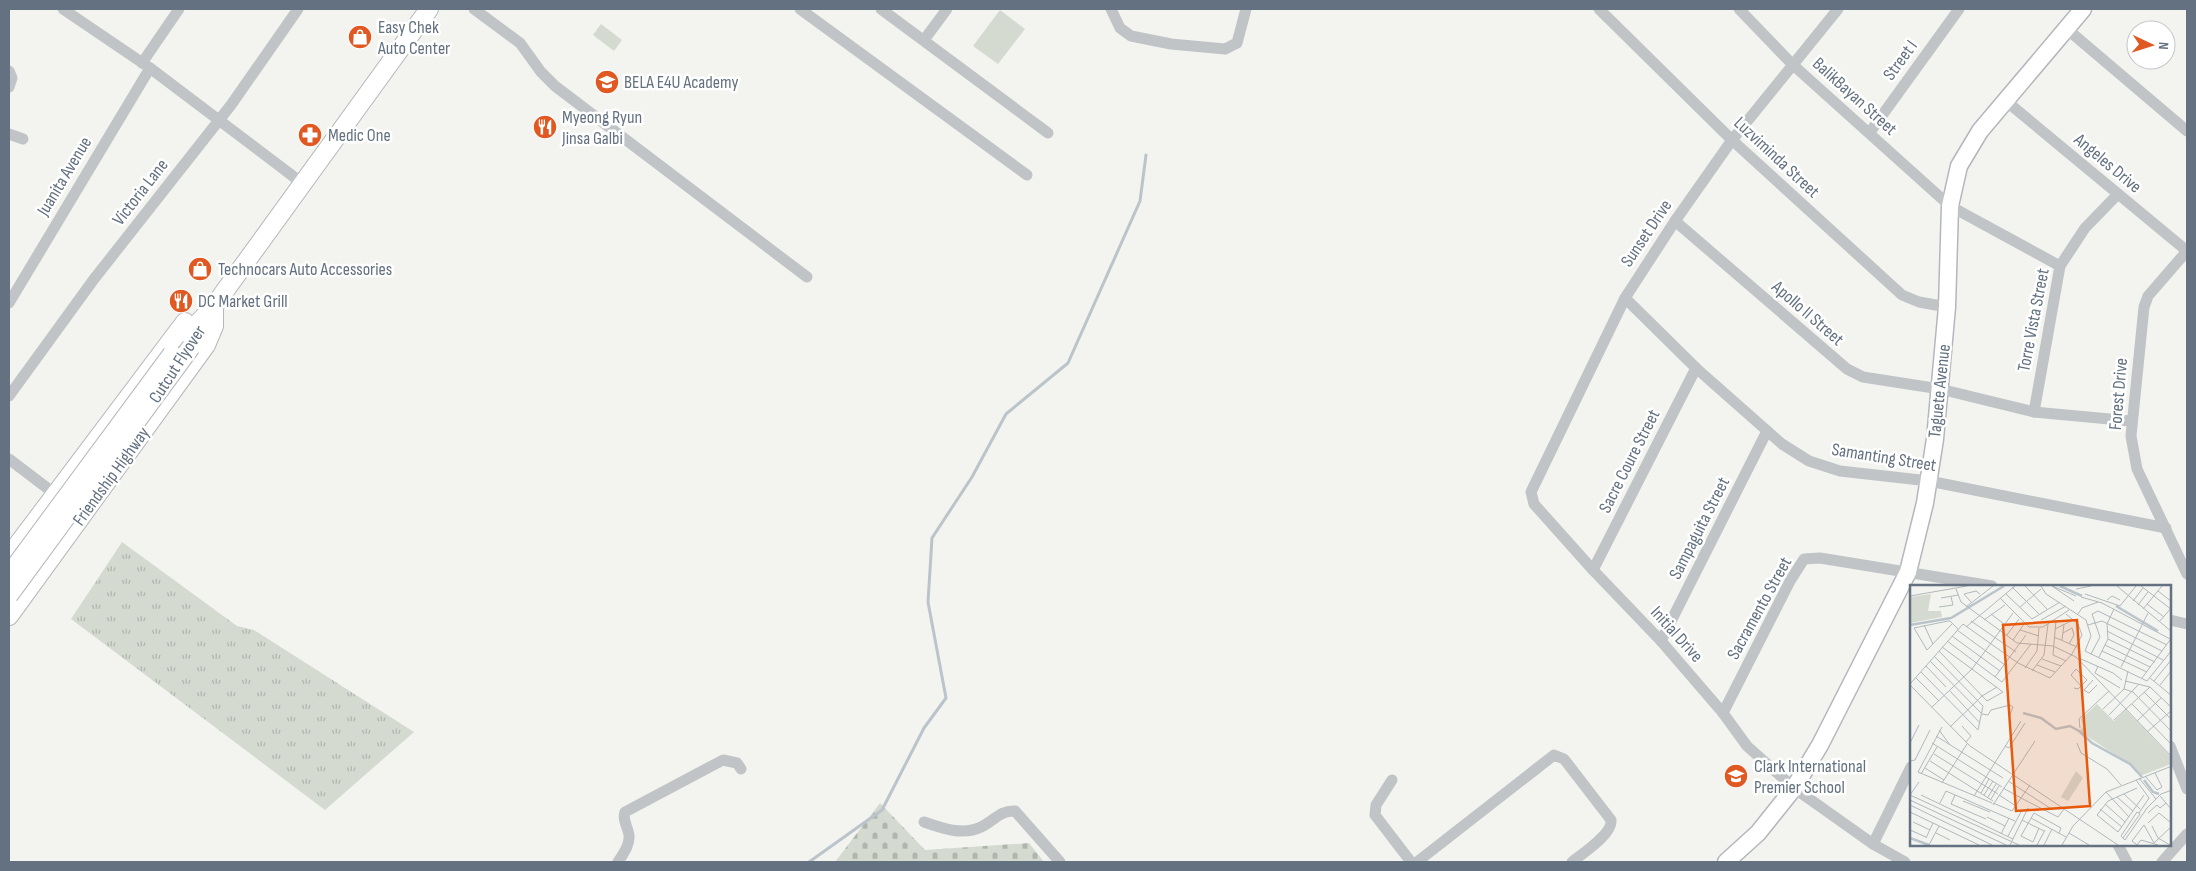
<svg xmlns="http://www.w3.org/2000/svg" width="2196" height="871" font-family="'Sofia Sans Condensed',sans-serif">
	<defs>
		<pattern id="grass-tufts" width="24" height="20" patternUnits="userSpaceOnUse" patternTransform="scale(1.25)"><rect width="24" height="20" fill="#d4dad0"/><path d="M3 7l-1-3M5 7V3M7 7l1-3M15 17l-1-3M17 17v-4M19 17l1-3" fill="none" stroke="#b0b5ae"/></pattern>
		<pattern id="cemetery-stones" width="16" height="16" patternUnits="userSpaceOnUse" patternTransform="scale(1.25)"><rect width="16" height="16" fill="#d4dad0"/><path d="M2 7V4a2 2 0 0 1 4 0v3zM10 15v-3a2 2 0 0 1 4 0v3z" fill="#b0b5ae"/></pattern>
	</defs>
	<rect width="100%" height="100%" fill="#f3f4ef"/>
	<path fill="url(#grass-tufts)" d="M122,542L237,626L254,630L414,732L325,810L71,619Z"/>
	<path fill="url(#cemetery-stones)" d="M880,803L925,850L1029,843L1044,862H835Z"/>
	<g fill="#d4dad0">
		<path d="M1000,10L1025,29L998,64L973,46Z"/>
		<path d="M601,24L622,40L614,51L593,35Z"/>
	</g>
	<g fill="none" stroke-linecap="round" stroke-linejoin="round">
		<path stroke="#bac4ca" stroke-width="3" d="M809,862L882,810L924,728L946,698L928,602L932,538L972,477L1006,414L1068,363L1140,201L1146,155"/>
		<g stroke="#b3b7bc" stroke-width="19">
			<path id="secondary" d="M1726,862L1758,833L1794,788L1820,745L1908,572L1925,503L1935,439L1947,307L1950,206L1959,166L1980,131L2083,9"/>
		</g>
		<g stroke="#b4b7bb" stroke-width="20">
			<g id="primary">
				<path d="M183,339L214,306L429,9"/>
				<path d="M9,556L185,322"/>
				<path d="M9,616L206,345L214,326V306"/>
			</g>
		</g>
		<g stroke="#c1c4c7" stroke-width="11">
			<path d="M63,9L150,68L302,183"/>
			<path d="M474,9L520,43L541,72L555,86L807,277"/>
			<path d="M800,9L1027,175"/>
			<path d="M881,9L1048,133"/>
			<path d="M1111,9L1120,28L1131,36L1171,44L1225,49L1237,43L1246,9"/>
			<path d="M1599,9L1732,140L1902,295L1919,302L1947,307"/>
			<path d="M1739,9L1792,64L1950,206L2060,266"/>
			<path d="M1838,9L1732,140L1675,221L1625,298L1531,492L1534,504L1593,570L1661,641L1723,713L1747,746L1794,788L1873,844L1905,862"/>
			<path d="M2067,29L2187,131"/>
			<path d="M924,40L947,9"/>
			<path d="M142,63L179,9"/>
			<path d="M9,71L12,78L9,87"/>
			<path d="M2006,101L2187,251"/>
			<path d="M1870,132L1959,9"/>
			<path d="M9,134L23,139"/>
			<path d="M1675,221L1847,369L1863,377L1940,389L2034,412L2131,421"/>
			<path d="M2187,251L2148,296L2144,307L2131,436L2137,469L2187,574"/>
			<path d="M1625,298L1696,368L1782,444L1809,461L1840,471L1929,481L2166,528"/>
			<path d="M9,303L150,68"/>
			<path d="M9,396L94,279L231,105L298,9"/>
			<path d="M2034,412L2060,266L2085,228L2118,194"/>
			<path d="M9,459L55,494"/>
			<path d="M1593,570L1696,368"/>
			<path d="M2170,620L2187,624"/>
			<path d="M1661,641L1767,431"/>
			<path d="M1723,713L1790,581L1804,559L1820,558L1992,586"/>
			<path d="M2170,746L2187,789"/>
			<path d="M1392,780L1376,805L1375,815L1411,862"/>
			<path d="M924,822C941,828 963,836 981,827C994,821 1000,810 1015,811L1060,862"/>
			<path d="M1873,844L1911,767"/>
			<path d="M2118,845L2127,862"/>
			<path d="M618,862C623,854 630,845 629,835C628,827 622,820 625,812L723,760L737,763L741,769"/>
			<path d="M1417,862L1554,755L1564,759L1611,820C1613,834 1583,853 1572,862"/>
			<path d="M2162,862L2187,834"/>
		</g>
		<use href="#secondary" stroke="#fff" stroke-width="16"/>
		<use href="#primary" stroke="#fff" stroke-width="18"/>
		<g stroke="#b4b7bb" stroke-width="20" stroke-linecap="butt">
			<g id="primary-bridge">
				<path d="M11,572L172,354"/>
				<path d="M9,595L191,347"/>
			</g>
		</g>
		<use href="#primary-bridge" stroke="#fff" stroke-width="18"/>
	</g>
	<defs>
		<g id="shop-disc" transform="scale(1.25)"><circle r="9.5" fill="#e05923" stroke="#fff"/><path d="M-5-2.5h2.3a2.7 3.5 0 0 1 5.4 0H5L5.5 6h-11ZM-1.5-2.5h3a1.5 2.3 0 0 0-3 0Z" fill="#fff"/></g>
		<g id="school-disc" transform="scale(1.25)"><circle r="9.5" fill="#e05923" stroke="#fff"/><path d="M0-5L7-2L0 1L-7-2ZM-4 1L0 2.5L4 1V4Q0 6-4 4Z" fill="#fff"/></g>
		<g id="restaurant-disc" transform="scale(1.25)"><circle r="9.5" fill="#e05923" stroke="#fff"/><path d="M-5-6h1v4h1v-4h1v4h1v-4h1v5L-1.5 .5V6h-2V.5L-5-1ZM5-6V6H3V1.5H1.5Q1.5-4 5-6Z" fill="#fff"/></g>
		<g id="pharmacy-disc" transform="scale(1.25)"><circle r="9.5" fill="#e05923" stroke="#fff"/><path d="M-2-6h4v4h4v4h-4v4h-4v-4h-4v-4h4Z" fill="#fff"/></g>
		<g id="university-disc" transform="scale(1.25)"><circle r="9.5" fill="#e05923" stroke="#fff"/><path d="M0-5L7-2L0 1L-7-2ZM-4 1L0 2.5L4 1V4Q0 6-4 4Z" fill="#fff"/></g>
	</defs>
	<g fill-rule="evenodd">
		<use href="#shop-disc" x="360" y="37"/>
		<use href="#school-disc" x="607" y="82"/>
		<use href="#restaurant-disc" x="545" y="127"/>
		<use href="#pharmacy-disc" x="310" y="135"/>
		<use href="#shop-disc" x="200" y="269"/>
		<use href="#restaurant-disc" x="181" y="301"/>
		<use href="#university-disc" x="1736" y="776"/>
	</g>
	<g text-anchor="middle" stroke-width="5" stroke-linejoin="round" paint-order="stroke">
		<g font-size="18" fill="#637180" stroke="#fff" text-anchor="start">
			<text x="378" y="33">Easy Chek<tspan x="378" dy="21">Auto Center</tspan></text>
			<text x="624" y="88">BELA E4U Academy</text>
			<text x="562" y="123">Myeong Ryun<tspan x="562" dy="21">Jinsa Galbi</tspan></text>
			<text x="328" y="141">Medic One</text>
			<text x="218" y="275">Technocars Auto Accessories</text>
			<text x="198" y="307">DC Market Grill</text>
			<text x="1754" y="772">Clark International<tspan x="1754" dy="21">Premier School</tspan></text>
		</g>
		<g font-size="18" fill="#637180" stroke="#fff">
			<text transform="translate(1900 60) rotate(-54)" y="6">Street I</text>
			<text transform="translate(1855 96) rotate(42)" y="6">BalikBayan Street</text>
			<text transform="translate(1777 157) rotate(43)" y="6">Luzviminda Street</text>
			<text transform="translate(2108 163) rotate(40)" y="6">Angeles Drive</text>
			<text transform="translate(64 176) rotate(-59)" y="6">Juanita Avenue</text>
			<text transform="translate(140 192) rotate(-52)" y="6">Victoria Lane</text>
			<text transform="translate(1646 233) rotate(-56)" y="6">Sunset Drive</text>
			<text transform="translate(1808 313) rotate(41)" y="6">Apollo II Street</text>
			<text transform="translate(2033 320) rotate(-79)" y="6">Torre Vista Street</text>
			<text transform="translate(177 364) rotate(-57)" y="6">Cutcut Flyover</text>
			<text transform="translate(1939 391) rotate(-84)" y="6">Taguete Avenue</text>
			<text transform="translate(2118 394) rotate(-85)" y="6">Forest Drive</text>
			<text transform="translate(1884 457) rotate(9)" y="6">Samanting Street</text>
			<text transform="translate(1629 461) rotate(-63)" y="6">Sacre Coure Street</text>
			<text transform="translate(111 476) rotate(-54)" y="6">Friendship Highway</text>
			<text transform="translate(1699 528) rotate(-63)" y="6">Sampaguita Street</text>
			<text transform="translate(1759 608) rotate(-61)" y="6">Sacramento Street</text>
			<text transform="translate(1677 634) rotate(48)" y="6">Initial Drive</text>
		</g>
	</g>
	<g transform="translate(1910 585)">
		<rect width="261" height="261" fill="#f3f4ef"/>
		<path d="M21,9L18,26H31L32,32L0,38V12ZM166,186L173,193L158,216L151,212Z" fill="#d4dad0"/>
		<path d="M187,119L204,136L216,125L261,172V179L230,191L218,178L169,146L173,142L171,134Z" fill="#d4dad0"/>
		<path fill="none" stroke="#bac4ca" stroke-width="2.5" d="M150,1L172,11M206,21L248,46M0,40L41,33L94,1M113,128L131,133L146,144L160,141L169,146L182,158L220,179L232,192M234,195L243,207L249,209M0,253L19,260"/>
		<path fill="none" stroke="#b0b8bc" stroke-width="1" d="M115,1L137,24M131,1L136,9L176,35L181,51L175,66L237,96L262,65M142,1L164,16M142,1L166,11M207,1L262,47M231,1L262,25M102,2L129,29M46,4L51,17L107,58L143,61L166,72L262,172M166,4L181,1M248,6L262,17M96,9L122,34L150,17M175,9L210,21L226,1M0,11L57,1M171,12L192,18L262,55M31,13L48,10M90,13L119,42H133L159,25M197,15L202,11L210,15M223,16L233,3M61,17L54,9L66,6L70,9M237,19L254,32M228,20L238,7M29,22L43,20L41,12M56,22L83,1M110,22L131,4M233,24L252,1M81,29L94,39M168,29L172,23L188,17M74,35L95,20M131,35L156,21M146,35L143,70L156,76M61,36L106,67M249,37L262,22M42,39L17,65L4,43L38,36H40L48,44M14,40L23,59M178,40L192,36L252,66M56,42L105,1M145,44L163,35M47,45L95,80M110,45L129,51M197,46L253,75M153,48L162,43L164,50L159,59M42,51L90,86M96,51L109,34M144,52L167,62M198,54L245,77M103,55L114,39M152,55L154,39M37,56L92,97L121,59M195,60L240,82M29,66L77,116L93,107L32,62M192,66L237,87M181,69L190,52L182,29L188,26L257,60M189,72L198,54L197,39L204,24M132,74L151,81M171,74L203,88L212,95M20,76L72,129L78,130L81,125L100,120L103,122L99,132M127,80L145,87M16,81L36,102M188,81L185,88L210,103M211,82L238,28M115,83L127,66L129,43M122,86L134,70L138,39M11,87L68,145L73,121L24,71M85,92L116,50M6,93L29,116M232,93L260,55M240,93L262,111M183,95L174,105L179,108L187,100M215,96L240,102L262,123M244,96L262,74M0,99L53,39L108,78L140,93L162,69L172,50L168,39L156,29M0,100L60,161L208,260M250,100L262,85M164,103L168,104L177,95L166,84L161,90L171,101M214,104L223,107L262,147M40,106L70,138M234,107L262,135M222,119L262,160M22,122L62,84L103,28M193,124L214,104L218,86M199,130L229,99M204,135L240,102M227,136L251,113M52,141L61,151L56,157M32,142L8,187L82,218M40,142L72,111L87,102M170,143L169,134L199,106M29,145L40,160M237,147L262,125M26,151L93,193M0,158L9,140M22,158L92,202M167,158L171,168L197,184L211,200M95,161L99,163L115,138M24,169L88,209M0,176L5,175L20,145M20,176L83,216M15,183L34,195M11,189L27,162M235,191L247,205L252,202L245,188M229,193L246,214M226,195L239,213L229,228M98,196L143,225M32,198L57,159M93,203L111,213M227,203L198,216L187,230L208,247L234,210M196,207L219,232M71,208L79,194M214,209L230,224M0,210L109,260M0,210L9,197M11,210L103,254M45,210L41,219L76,234M74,210L83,196M89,210L106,221M64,211L111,136M250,211L262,225M78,212L86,199M207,212L223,226M111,213L148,232L154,224M81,214L89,201M0,215L96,260M53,216L80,227M30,218L36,206L105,236M83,218L102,226L120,200M195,219L215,237M0,220L82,260M83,220L125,156M190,224L212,242M0,227L69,260M238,228L247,220L250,223L256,218M77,232L95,241M121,233L156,252M112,235L134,246M3,237L20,245M238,238L249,228L260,237M242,241L248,253L260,260M129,243L123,257L111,251L124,228L151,243L149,248M0,245L16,252M26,248L40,255M159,248L179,260M91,249L99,233M98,251L112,225L117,226M16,253L23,238M213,253L230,229L227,227L211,251L215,255L237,223L251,209L262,205M244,258L262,241M19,260L29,241M100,260L118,223M127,260L135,245M134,260L142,244M152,260L163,241L196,207L262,181M227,260L222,256L234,240L244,258M227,260L231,255L248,260"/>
		<path fill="#e8590c" fill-opacity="0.15" stroke="#e8590c" stroke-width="2.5" d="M167,35L180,221L106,226L93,40Z"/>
		<rect width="261" height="261" fill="none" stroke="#637180" stroke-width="2.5"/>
	</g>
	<rect width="2196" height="871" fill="none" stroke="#637180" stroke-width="20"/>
	<g transform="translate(2151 45) rotate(94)"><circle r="24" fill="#ffffff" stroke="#c1c6cc"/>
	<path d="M0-4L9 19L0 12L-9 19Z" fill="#e05923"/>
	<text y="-8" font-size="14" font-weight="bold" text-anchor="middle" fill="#637180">N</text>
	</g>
</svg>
